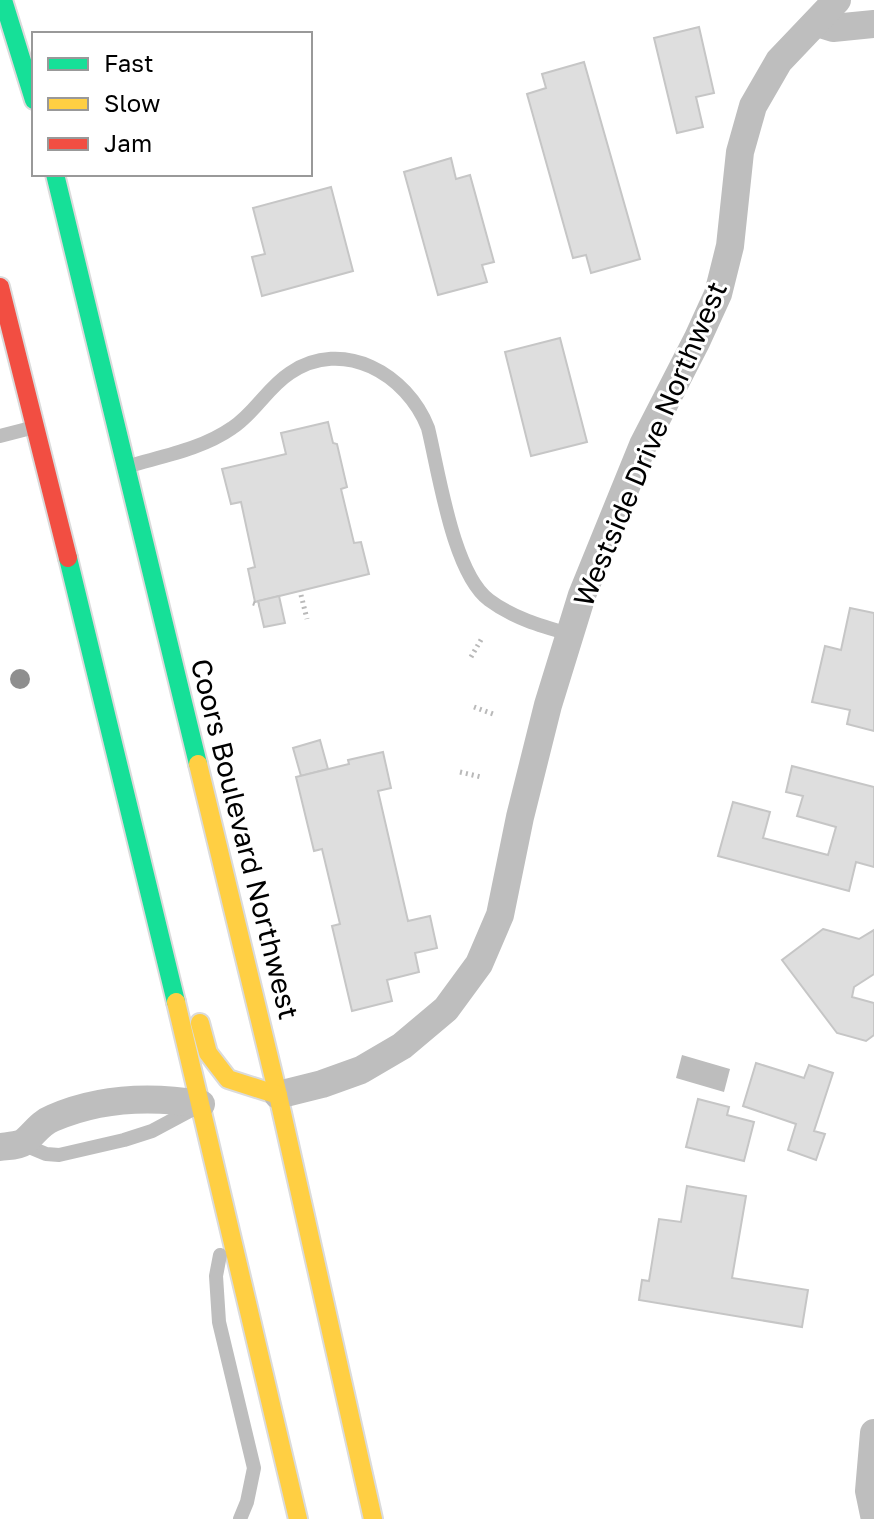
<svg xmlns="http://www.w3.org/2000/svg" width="874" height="1519" font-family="'Golos Text',sans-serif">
	<rect width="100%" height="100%" fill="#fff"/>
	<path fill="#bdbdbd" d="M682,1055L730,1069L724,1092L676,1078Z"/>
	<g fill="#dedede" stroke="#c6c6c6" stroke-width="2">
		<path d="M699,27L714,93L696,97L703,127L677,133L654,38Z"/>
		<path d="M584,62L640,259L591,273L586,255L573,258L527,94L546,88L542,74Z"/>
		<path d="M451,158L456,179L470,175L494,262L482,265L487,282L438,295L404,172Z"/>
		<path d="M331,187L353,271L262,296L252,257L265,254L253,208Z"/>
		<path d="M560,338L587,442L531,456L505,352Z"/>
		<path d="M328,422L333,443L337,444L347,487L341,489L354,543L361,542L369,574L255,602L248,569L255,567L241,502L231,504L222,469L286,454L281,433Z"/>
		<path d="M279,596L285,623L264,627L258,601Z"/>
		<path d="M850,608L874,613V731L847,724L850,710L812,702L825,646L841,650Z"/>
		<path d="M320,740L328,769L301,776L293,748Z"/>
		<path d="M383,752L391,788L378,791L408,921L430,916L437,948L415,953L419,972L387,980L392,1001L352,1011L332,926L340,924L322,849L314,851L296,777L349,764L348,760Z"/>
		<path d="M792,766L874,787V867L856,862L849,891L718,856L733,802L770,812L763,838L828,855L836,827L797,816L803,796L786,792Z"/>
		<path d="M823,929L859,939L874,930V974L854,987L852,997L874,1003V1035L866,1041L837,1033L782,960Z"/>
		<path d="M756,1063L804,1078L809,1065L833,1073L814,1131L825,1134L816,1160L788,1150L796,1124L743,1106Z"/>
		<path d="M698,1099L729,1107L727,1115L754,1122L744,1161L686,1147Z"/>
		<path d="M687,1186L746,1196L732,1278L808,1290L802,1327L639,1300L642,1280L649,1281L659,1219L681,1222Z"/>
	</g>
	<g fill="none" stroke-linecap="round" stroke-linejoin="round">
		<g stroke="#dbdbdb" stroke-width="22">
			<g id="fast">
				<path d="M3,0L34,100"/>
				<path d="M55,174L198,764"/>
				<path d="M68,558L176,1002"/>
			</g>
		</g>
		<g stroke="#dbdbdb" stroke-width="22">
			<g id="slow">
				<path d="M198,764L278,1095L373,1519"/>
				<path d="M176,1002L298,1519"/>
				<path d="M200,1023L208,1053L228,1079L278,1095"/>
			</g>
		</g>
		<g stroke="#dbdbdb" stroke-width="22">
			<path id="jam" d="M0,287L68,558"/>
		</g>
		<g stroke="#b9b9b9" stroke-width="5" stroke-dasharray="2 4" stroke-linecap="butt">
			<path d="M301,595L307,619"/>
			<path d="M253,603L259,605"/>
			<path d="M471,657L482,638"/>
			<path d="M474,707L496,715"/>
			<path d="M460,772L481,777"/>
		</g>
		<g stroke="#bebebe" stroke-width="14">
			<path d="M0,436L31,428"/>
			<path d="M129,466C163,456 202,449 232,428C255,413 267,388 290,373C343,337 407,374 428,428C439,473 453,573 489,600C513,618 541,626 569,634"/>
			<path d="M22,1144L46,1154L59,1155L124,1140L152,1131L195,1108"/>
			<path d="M220,1255L216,1276L219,1322L254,1468L247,1502L240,1519"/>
		</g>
		<g stroke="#bebebe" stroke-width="28">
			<path d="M817,23L833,28L874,24"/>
			<path d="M278,1095L322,1084L361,1070L402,1046L446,1009L479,964L500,915L520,817L548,705L582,595L643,445L697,340L718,294L730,246L740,152L753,106L779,61L837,0"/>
			<path d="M0,1147C7,1146 18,1146 24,1142C34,1134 40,1123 53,1118C99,1098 152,1096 201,1104"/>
			<path d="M874,1433L869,1491L874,1515"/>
		</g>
		<use href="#fast" stroke="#16e098" stroke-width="18"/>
		<use href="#slow" stroke="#ffcf43" stroke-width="18"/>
		<use href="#jam" stroke="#f24e42" stroke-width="18"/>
	</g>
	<circle fill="#8e8e8e" cx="20" cy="679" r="10"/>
	<g text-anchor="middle" stroke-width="6" stroke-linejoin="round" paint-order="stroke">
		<g font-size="28" fill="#000" stroke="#fff">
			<text transform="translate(650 444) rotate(-67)" y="10">Westside Drive Northwest</text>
			<text transform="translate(245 839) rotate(76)" y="10">Coors Boulevard Northwest</text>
		</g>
	</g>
	<rect x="32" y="32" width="280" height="144" fill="#ffffff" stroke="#999999" stroke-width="2"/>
	<rect x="48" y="58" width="40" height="12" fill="#16e098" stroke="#999999" stroke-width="2"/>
	<text x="104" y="72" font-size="24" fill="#000000">Fast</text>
	<rect x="48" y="98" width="40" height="12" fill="#ffcf43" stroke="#999999" stroke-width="2"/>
	<text x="104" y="112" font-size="24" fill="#000000">Slow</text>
	<rect x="48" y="138" width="40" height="12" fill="#f24e42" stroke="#999999" stroke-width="2"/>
	<text x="104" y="152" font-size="24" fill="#000000">Jam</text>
</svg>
